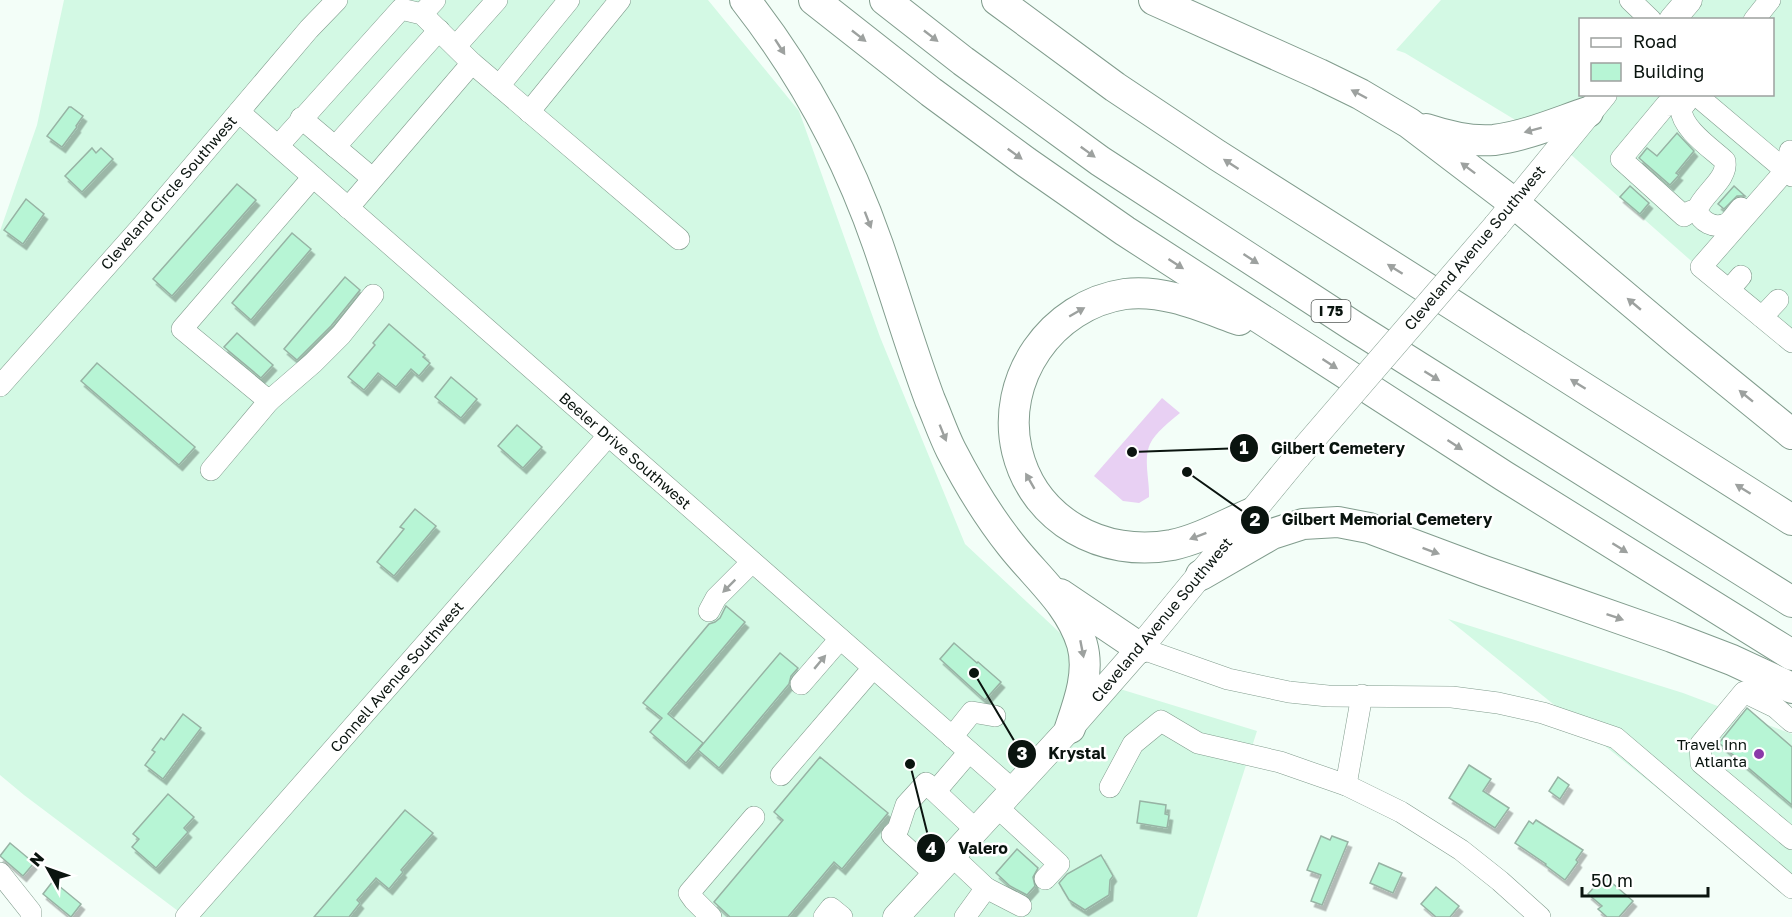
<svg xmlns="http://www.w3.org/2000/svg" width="1792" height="917" font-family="'Golos Text',sans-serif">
	<defs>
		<filter id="shadow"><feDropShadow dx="3.5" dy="5.5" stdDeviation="0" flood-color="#0004"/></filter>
	</defs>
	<rect width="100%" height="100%" fill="#f3fef8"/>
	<g fill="#d3f9e4" fill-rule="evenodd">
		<path d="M64,0H708L799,111L880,337L965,544L1120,689L1257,731L1197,917H186L24,795L0,775V231L37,125Z"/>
		<path d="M1441,0H1792V350L1568,152L1405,53L1396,50ZM1580,20H1772V94H1580Z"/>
		<path d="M1448,619L1683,693L1792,734V897Z"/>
	</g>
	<path fill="#e8d0f3" d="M1162,398L1180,413C1170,421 1155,433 1150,444C1143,459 1150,481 1149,497L1139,503L1123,501L1094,476Z"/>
	<g fill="#b7f5d5" stroke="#97b3a4" stroke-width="1.5" filter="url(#shadow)">
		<path d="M69,107H71L83,116L76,126L77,127L62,147L47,136Z"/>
		<path d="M1677,133L1694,151L1676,173L1679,175L1670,185L1639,158L1647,148L1657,156Z"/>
		<path d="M92,148L96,153L101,148L113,159L82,192L65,176Z"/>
		<path d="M237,184L256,200L172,296L153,279Z"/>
		<path d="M1630,186L1649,203L1640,214L1620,197Z"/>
		<path d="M1734,186L1745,196H1737L1724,209L1718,204Z"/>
		<path d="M26,199L44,214L23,244L4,230Z"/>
		<path d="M292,233L311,249L251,320L232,303Z"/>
		<path d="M345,277L360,290L331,326L297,360L284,349Z"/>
		<path d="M389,324L425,355L423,357L430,363L419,376L411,369L396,387L378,373L364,390L348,377L375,345L373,343Z"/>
		<path d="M237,333L273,365L261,378L224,347Z"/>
		<path d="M97,363L195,447L179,465L81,381Z"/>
		<path d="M451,377L477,399L461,418L435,397Z"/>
		<path d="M517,425L542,447L523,468L498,446Z"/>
		<path d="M415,509L436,526L394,576L377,562L404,529L400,527Z"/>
		<path d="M726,606L745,622L668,714L703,743L686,763L650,732L662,718L643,703L709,624L715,622L720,618Z"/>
		<path d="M954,643L977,663L978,662L1001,682L985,700L940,659Z"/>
		<path d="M780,653L798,668L791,676L789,684L719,768L698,750Z"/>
		<path d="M1747,708L1792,747V805L1719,743Z"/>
		<path d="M183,714L201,728L163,779L145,765L155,752L152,750L161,738L164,740Z"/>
		<path d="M820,757L888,813L842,869L834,862L788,917H730L714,902L783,820L774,812Z"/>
		<path d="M1469,765L1491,779L1483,791L1509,808L1495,828L1449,798Z"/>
		<path d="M1558,777L1569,785L1560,799L1549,791Z"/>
		<path d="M168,794L194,817L184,828L188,832L156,868L132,847L139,839L133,834Z"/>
		<path d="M1140,801L1166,805L1165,814L1169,815L1167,828L1137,823Z"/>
		<path d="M405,810L433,833L401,870L403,872L389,889L376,878L357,900L360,903L349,917H314Z"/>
		<path d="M1536,820L1583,850L1576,860L1578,862L1565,880L1545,865L1546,864L1515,843L1529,821L1533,824Z"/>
		<path d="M1321,836L1330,840L1332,836L1348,842L1322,905L1311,901L1321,875L1307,870Z"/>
		<path d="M10,843L34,863L23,876L0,856Z"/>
		<path d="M1017,849L1038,868L1033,877L1035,886L1027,895L1010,886L996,873Z"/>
		<path d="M1101,855L1113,876L1110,880L1109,895L1085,910L1069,900L1059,883L1067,874Z"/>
		<path d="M1379,863L1402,873L1393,893L1370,883Z"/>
		<path d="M1604,876L1633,901L1619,917H1607L1598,909L1602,906L1588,894Z"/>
		<path d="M53,881L81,904L71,917L43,894Z"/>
		<path d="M1436,887L1459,906L1450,917H1436L1421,904Z"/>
	</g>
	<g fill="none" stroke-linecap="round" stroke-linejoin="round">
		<g stroke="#819c8d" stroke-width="22">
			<g id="minor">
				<path d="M1630,0L1651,20"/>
				<path d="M422,14L435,0"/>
				<path d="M1754,20L1770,0"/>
				<path d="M456,46L497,0"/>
				<path d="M499,86L569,0"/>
				<path d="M1692,94L1681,109C1682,129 1711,148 1725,161C1728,180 1703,193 1697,210C1701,222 1714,229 1726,224C1732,221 1736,213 1741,208"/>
				<path d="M1695,94L1792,176"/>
				<path d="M1685,104L1666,105L1621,159L1684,216L1691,211L1697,210"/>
				<path d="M239,112L1013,790"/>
				<path d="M529,112L620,0"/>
				<path d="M301,118L372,178"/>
				<path d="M278,146L401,9L422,14L472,63L679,239"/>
				<path d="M335,147L439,30"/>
				<path d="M1790,151L1786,170L1701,267L1792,342"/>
				<path d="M313,177L182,329L269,401L313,363L341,335L373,295"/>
				<path d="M348,208L472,63"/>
				<path d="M1729,290L1741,276"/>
				<path d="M1762,317L1778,300"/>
				<path d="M0,386L142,226L309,29L337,0"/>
				<path d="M211,470L269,401"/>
				<path d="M709,611L716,598L752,562"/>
				<path d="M1140,648L1228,679L1289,692L1328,696L1452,697L1498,703L1543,713L1616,738L1792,888"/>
				<path d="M801,684L840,639"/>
				<path d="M1792,722L1775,707L1744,692L1700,745L1701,763L1792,839"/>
				<path d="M952,737L972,712L995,716"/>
				<path d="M781,775L873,668"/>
				<path d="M1346,785L1362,695"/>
				<path d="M1110,787L1133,744L1161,721L1198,743L1280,762L1346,785L1401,812L1461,850L1500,881L1540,917"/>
				<path d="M932,789L940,786L969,752"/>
				<path d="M997,807L1059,864L1045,879"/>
				<path d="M952,856L986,888L965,917"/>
				<path d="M0,873L31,912V917"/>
				<path d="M935,874L892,835L898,829L906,805L926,783L976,830"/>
				<path d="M986,888L1021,906"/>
				<path d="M186,917L608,436"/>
				<path d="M711,917L694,900L689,893L754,817"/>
				<path d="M824,917L831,908L842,917"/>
			</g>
		</g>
		<g stroke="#819c8d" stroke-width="27">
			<g id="major">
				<path d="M1672,20L1689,0"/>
				<path d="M1496,226L1604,94"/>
				<path d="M896,917L1070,728L1140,648L1298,456"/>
			</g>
		</g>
		<g stroke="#819c8d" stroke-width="32">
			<g id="highway">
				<path d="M745,0C803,74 847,156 878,245C896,297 911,349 930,400C937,416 943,434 951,450C968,483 988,516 1011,545C1036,577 1070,604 1082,644C1090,672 1079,702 1070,728"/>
				<path d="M814,0L931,92L1026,162L1125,231L1504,476L1792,655"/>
				<path d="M885,0L963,61L1100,161L1355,327L1792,602"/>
				<path d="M997,0L1115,87L1217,155L1792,520"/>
				<path d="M1154,0L1319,74L1360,94L1409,123L1514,203L1679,342L1792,434"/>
				<path d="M1426,129C1447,136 1471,142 1494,140C1526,136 1558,122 1588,112"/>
				<path d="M1239,320C1203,307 1164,289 1125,294C1051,305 1000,379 1017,451C1034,521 1103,558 1172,545C1200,539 1226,524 1252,513"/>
				<path d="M1201,575L1272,534L1303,524L1338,522L1369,528L1484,571L1672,637L1732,660L1792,688"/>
				<path d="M1060,594L1140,648"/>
			</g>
		</g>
		<use href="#minor" stroke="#fff" stroke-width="21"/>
		<use href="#major" stroke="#fff" stroke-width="26"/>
		<use href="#highway" stroke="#fff" stroke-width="30"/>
		<g stroke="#819c8d" stroke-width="27" stroke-linecap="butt">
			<path id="major-bridge" d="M1298,456L1496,226"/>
		</g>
		<use href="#major-bridge" stroke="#fff" stroke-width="26"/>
	</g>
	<defs><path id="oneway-solid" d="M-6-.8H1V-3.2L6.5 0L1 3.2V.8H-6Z" transform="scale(1.5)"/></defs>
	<g fill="#9da19f">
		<use href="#oneway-solid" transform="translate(859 36) rotate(38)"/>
		<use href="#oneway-solid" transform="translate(931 36) rotate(38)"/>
		<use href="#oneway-solid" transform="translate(780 47) rotate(57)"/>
		<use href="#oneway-solid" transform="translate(1359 94) rotate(-152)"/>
		<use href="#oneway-solid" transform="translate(1533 130) rotate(165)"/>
		<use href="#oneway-solid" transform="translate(1088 152) rotate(36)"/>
		<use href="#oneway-solid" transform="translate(1015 154) rotate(36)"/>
		<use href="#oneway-solid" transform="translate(1231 164) rotate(-147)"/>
		<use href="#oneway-solid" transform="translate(1468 168) rotate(-143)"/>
		<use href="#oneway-solid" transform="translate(868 220) rotate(69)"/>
		<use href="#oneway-solid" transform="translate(1251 259) rotate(33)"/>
		<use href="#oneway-solid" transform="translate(1176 264) rotate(33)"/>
		<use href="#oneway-solid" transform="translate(1395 269) rotate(-148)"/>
		<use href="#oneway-solid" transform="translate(1634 304) rotate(-140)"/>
		<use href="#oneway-solid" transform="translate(1077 312) rotate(-30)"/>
		<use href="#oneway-solid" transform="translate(1330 364) rotate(33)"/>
		<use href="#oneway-solid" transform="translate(1432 376) rotate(32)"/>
		<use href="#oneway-solid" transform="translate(1578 384) rotate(-148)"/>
		<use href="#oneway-solid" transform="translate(1746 396) rotate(-141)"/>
		<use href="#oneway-solid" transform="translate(943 433) rotate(68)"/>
		<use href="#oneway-solid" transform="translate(1455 445) rotate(33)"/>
		<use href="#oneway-solid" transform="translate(1030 481) rotate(-120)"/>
		<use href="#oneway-solid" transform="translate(1743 489) rotate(-148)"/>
		<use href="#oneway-solid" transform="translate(1198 536) rotate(159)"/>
		<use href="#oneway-solid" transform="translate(1620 548) rotate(32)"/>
		<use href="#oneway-solid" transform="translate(1431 551) rotate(20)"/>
		<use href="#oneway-solid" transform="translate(729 586) rotate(135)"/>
		<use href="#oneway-solid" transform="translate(1615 617) rotate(19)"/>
		<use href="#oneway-solid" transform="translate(1082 649) rotate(79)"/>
		<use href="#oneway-solid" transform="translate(820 662) rotate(-50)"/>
	</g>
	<circle fill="#8b3aa9" stroke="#fff" stroke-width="2" cx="1759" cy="754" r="6"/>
	<g text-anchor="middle" stroke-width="5" stroke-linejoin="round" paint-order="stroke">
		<rect fill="#fff" stroke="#545a57" stroke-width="1.5" x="1311.5" y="300" width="39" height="22" rx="4.5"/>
		<g font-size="14" font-weight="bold" fill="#0a140f">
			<text x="1331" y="316">I 75</text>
		</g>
		<g font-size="15" fill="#0a140f" stroke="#fff">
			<text transform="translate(169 193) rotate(-49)" y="5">Cleveland Circle Southwest</text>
			<text transform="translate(1475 248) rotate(-50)" y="5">Cleveland Avenue Southwest</text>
			<text transform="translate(625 451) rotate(41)" y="5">Beeler Drive Southwest</text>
			<text transform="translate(1162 620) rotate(-50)" y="5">Cleveland Avenue Southwest</text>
			<text transform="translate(397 677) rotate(-49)" y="5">Connell Avenue Southwest</text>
		</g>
		<g font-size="15" fill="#0a140f" stroke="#fff" text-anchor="end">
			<text x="1747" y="750">Travel Inn<tspan x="1747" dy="17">Atlanta</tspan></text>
		</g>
	</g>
	<path fill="none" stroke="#0a140f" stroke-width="2" d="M1132 452L1244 448M1187 472L1255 520M974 673L1022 754M910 764L931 848"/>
	<g fill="#0a140f" stroke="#fff" stroke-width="2">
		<circle cx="1132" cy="452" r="6"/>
		<circle cx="1187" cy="472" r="6"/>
		<circle cx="974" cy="673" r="6"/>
		<circle cx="910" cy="764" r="6"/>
		<circle cx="1244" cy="448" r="15"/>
		<circle cx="1255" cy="520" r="15"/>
		<circle cx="1022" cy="754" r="15"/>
		<circle cx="931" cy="848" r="15"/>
	</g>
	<g font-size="18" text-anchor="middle" font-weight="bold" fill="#fff">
		<text x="1244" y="454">1</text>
		<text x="1255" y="526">2</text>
		<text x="1022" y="760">3</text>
		<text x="931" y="855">4</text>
	</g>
	<g font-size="16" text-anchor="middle" font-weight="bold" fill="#0a140f" stroke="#fff" stroke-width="5" stroke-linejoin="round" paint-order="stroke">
		<text x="1338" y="454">Gilbert Cemetery</text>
		<text x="1387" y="525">Gilbert Memorial Cemetery</text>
		<text x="1077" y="759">Krystal</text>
		<text x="983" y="854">Valero</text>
	</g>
	<rect x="1579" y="18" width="195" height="78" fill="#ffffff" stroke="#9da19f" stroke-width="1.5"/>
	<rect x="1591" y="38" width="30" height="9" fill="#ffffff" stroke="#9da19f" stroke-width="1.5"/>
	<text x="1633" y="48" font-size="18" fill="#0a140f">Road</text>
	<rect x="1591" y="63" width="30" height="18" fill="#b7f5d5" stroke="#9da19f" stroke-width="1.5"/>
	<text x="1633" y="78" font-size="18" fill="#0a140f">Building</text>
	<g transform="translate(48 869) rotate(310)" stroke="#ffffff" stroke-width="4.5" paint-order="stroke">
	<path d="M0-4.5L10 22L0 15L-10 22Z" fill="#0a140f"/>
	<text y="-9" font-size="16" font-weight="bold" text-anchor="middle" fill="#0a140f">N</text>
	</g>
	<path d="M1582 887v9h126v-9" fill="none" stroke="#0a140f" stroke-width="3"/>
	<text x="1591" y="887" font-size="18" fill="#0a140f" stroke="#ffffff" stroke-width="4.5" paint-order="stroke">50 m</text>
</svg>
